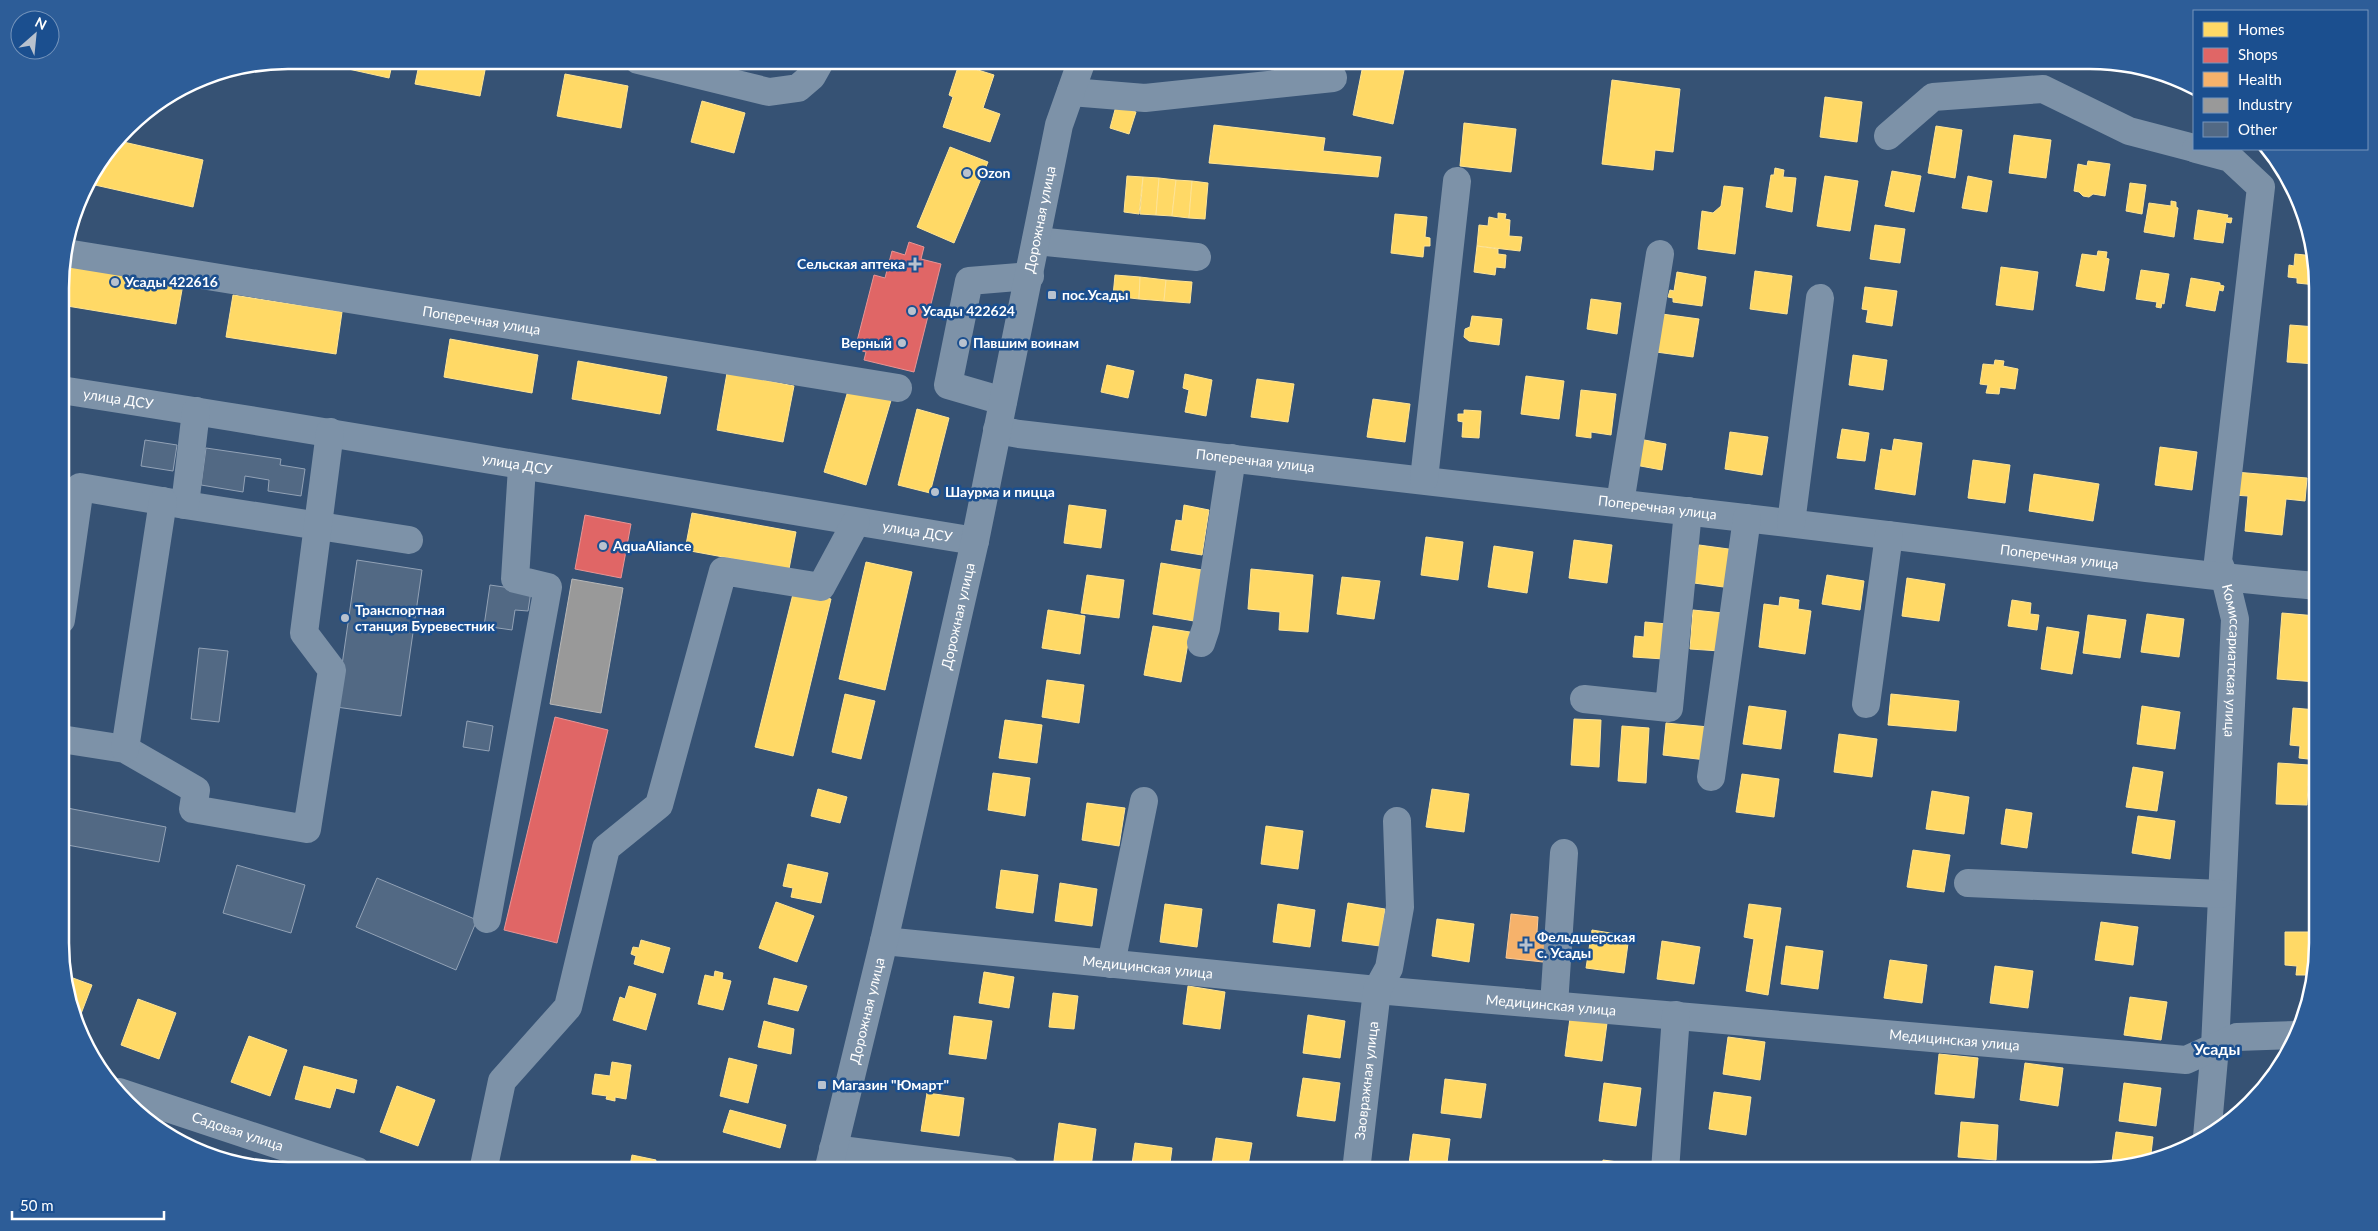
<svg xmlns="http://www.w3.org/2000/svg" width="2378" height="1231" font-family="Lato,sans-serif">
	<rect width="100%" height="100%" fill="#365274"/>
	<g fill="#ffd966" stroke="#ffe494">
		<path d="M327,60H393L389,78L326,64Z"/>
		<path d="M420,60H487L480,96L415,84Z"/>
		<path d="M1001,60H1028L1026,67Z"/>
		<path d="M1207,60H1223L1222,65Z"/>
		<path d="M1364,60H1406L1393,124L1353,115Z"/>
		<path d="M959,64L994,75L983,108L1000,114L990,142L943,127L953,97L949,95Z"/>
		<path d="M565,74L628,86L621,128L557,116Z"/>
		<path d="M1612,80L1680,89L1673,152L1655,150L1653,170L1602,164Z"/>
		<path d="M1825,97L1862,102L1857,142L1820,137Z"/>
		<path d="M702,101L745,113L734,153L691,142Z"/>
		<path d="M1116,106L1136,112L1129,134L1110,128Z"/>
		<path d="M1464,123L1516,129L1511,172L1460,166Z"/>
		<path d="M1214,125L1325,138L1323,151L1381,157L1378,177L1209,163Z"/>
		<path d="M1936,126L1962,130L1955,178L1928,173Z"/>
		<path d="M2014,135L2051,140L2046,178L2009,173Z"/>
		<path d="M119,141L203,160L193,207L86,183Z"/>
		<path d="M950,147L988,162L954,243L917,227Z"/>
		<path d="M2088,161L2110,164L2105,196L2093,194L2089,197L2083,196L2079,192L2074,191L2078,164L2087,166Z"/>
		<path d="M1775,168L1784,170L1783,177L1796,178L1792,212L1766,207L1771,175H1774Z"/>
		<path d="M1892,171L1921,176L1914,212L1885,206Z"/>
		<path d="M1127,176L1143,177L1139,214L1124,212Z"/>
		<path d="M1825,176L1858,181L1850,231L1817,226Z"/>
		<path d="M1968,176L1992,181L1987,212L1962,208Z"/>
		<path d="M1143,177L1159,178L1156,215L1140,214Z"/>
		<path d="M1159,178L1176,180L1172,216L1156,215Z"/>
		<path d="M1176,180L1192,181L1189,218L1172,216Z"/>
		<path d="M1192,181L1208,183L1205,219L1189,218Z"/>
		<path d="M2130,183L2146,185L2142,214L2126,211Z"/>
		<path d="M1724,186L1743,188L1735,254L1698,249L1702,211L1713,213L1721,206Z"/>
		<path d="M2171,201L2176,202V207L2178,208L2174,237L2144,232L2149,203L2171,206Z"/>
		<path d="M2198,210L2228,215L2227,218H2232L2231,223L2226,222L2223,243L2194,239Z"/>
		<path d="M1498,213L1506,214L1505,219L1510,220L1509,236L1522,237L1520,251L1477,246L1479,225L1488,226L1489,217L1498,219Z"/>
		<path d="M1395,214L1427,217L1425,237L1430,238V246H1424L1423,257L1391,253Z"/>
		<path d="M1875,225L1905,229L1900,263L1870,259Z"/>
		<path d="M1477,246L1498,249V254L1506,255L1505,268L1496,267L1495,275L1474,272Z"/>
		<path d="M2098,251L2107,252L2106,258L2109,259L2104,291L2076,286L2082,254L2097,256Z"/>
		<path d="M2295,254L2315,256L2316,285L2297,283V278L2288,277L2289,265L2294,266Z"/>
		<path d="M63,264L183,284L176,324L61,305V272Z"/>
		<path d="M2001,267L2038,272L2033,310L1996,305Z"/>
		<path d="M2141,270L2169,274L2164,304L2162,303L2161,308L2156,307L2157,302L2136,299Z"/>
		<path d="M1755,271L1792,276L1787,314L1750,309Z"/>
		<path d="M1677,272L1706,277L1702,306L1673,302V298L1668,297L1670,290L1674,291Z"/>
		<path d="M1115,275L1140,277L1139,299L1113,296Z"/>
		<path d="M1140,277L1166,280L1164,301L1139,299Z"/>
		<path d="M2191,278L2220,283V285L2224,286L2223,291L2219,290L2215,311L2186,306Z"/>
		<path d="M1166,280L1192,282L1190,303L1164,301Z"/>
		<path d="M1865,287L1897,291L1892,326L1866,322L1868,310L1862,309Z"/>
		<path d="M233,295L342,312L336,354L226,337Z"/>
		<path d="M1591,299L1621,303L1617,334L1587,329Z"/>
		<path d="M1662,314L1699,319L1693,357L1656,352Z"/>
		<path d="M1472,316L1502,319L1499,345L1469,341L1464,337L1465,329L1470,327Z"/>
		<path d="M2290,325L2316,327V364L2287,362Z"/>
		<path d="M450,339L538,355L532,393L444,377Z"/>
		<path d="M1853,355L1887,360L1883,390L1849,385Z"/>
		<path d="M1995,360L2004,361L2003,366L2018,369L2015,389L2000,387L1999,394L1986,393L1988,385L1980,384L1983,364L1994,365Z"/>
		<path d="M578,361L667,377L660,414L572,399Z"/>
		<path d="M1107,365L1134,371L1128,398L1101,392Z"/>
		<path d="M727,373L794,386L783,442L717,430Z"/>
		<path d="M1185,374L1212,380L1206,416L1185,412L1189,390L1183,388Z"/>
		<path d="M1526,376L1564,381L1559,419L1521,414Z"/>
		<path d="M1257,379L1294,384L1288,422L1251,417Z"/>
		<path d="M850,384L892,397L866,485L824,472Z"/>
		<path d="M1581,390L1616,394L1611,435L1591,432V438L1576,436Z"/>
		<path d="M1373,399L1410,404L1405,442L1367,437Z"/>
		<path d="M917,409L949,418L930,493L898,485Z"/>
		<path d="M1464,410L1481,411L1479,438L1462,437L1463,422L1458,421V414H1464Z"/>
		<path d="M1842,429L1869,433L1865,461L1837,458Z"/>
		<path d="M1730,432L1768,437L1762,475L1725,469Z"/>
		<path d="M1639,439L1666,444L1662,470L1635,465Z"/>
		<path d="M1894,439L1922,443L1915,495L1875,489L1881,449L1892,451Z"/>
		<path d="M2160,447L2197,452L2192,490L2155,485Z"/>
		<path d="M1973,460L2010,465L2005,503L1968,498Z"/>
		<path d="M2235,472L2307,478L2305,501L2286,499L2282,535L2245,531L2248,496L2233,495Z"/>
		<path d="M2034,474L2099,484L2093,521L2029,511Z"/>
		<path d="M1069,505L1106,510L1101,548L1064,543Z"/>
		<path d="M1184,505L1209,510L1202,555L1171,550L1176,520L1182,521Z"/>
		<path d="M692,513L796,532L789,569L685,550Z"/>
		<path d="M1426,537L1463,542L1458,580L1421,575Z"/>
		<path d="M1574,540L1612,545L1607,583L1569,578Z"/>
		<path d="M1699,545L1736,550L1731,588L1694,583Z"/>
		<path d="M1494,546L1533,552L1527,593L1488,587Z"/>
		<path d="M866,562L912,572L885,690L839,679Z"/>
		<path d="M1161,563L1202,570L1194,621L1153,614Z"/>
		<path d="M1251,569L1313,575L1308,632L1279,630L1280,612L1248,609Z"/>
		<path d="M1087,575L1124,580L1119,618L1081,613Z"/>
		<path d="M1827,575L1864,581L1860,610L1822,604Z"/>
		<path d="M1342,577L1380,581L1374,619L1337,614Z"/>
		<path d="M1907,578L1945,584L1939,621L1902,616Z"/>
		<path d="M794,590L831,599L793,756L755,747Z"/>
		<path d="M1780,597L1799,600L1798,609L1811,611L1805,654L1759,647L1764,604L1779,606Z"/>
		<path d="M2012,600L2031,603L2030,614L2039,615L2037,630L2008,626Z"/>
		<path d="M1048,610L1085,616L1080,654L1042,648Z"/>
		<path d="M1693,610L1723,613L1720,651L1690,649Z"/>
		<path d="M2282,613L2317,616V682L2277,679Z"/>
		<path d="M2147,614L2184,619L2179,657L2141,652Z"/>
		<path d="M2088,615L2126,620L2120,658L2083,653Z"/>
		<path d="M1645,622L1667,624L1664,659L1633,657L1635,636L1644,637Z"/>
		<path d="M1153,626L1190,632L1181,682L1144,675Z"/>
		<path d="M2047,627L2079,632L2072,674L2041,669Z"/>
		<path d="M1047,680L1084,685L1079,723L1042,717Z"/>
		<path d="M845,694L875,701L861,759L832,752Z"/>
		<path d="M1891,694L1959,701L1956,731L1888,725Z"/>
		<path d="M1749,706L1786,711L1781,749L1743,744Z"/>
		<path d="M2142,706L2180,712L2175,749L2137,744Z"/>
		<path d="M2293,708L2317,710V760L2299,758L2300,746L2290,745Z"/>
		<path d="M1574,719L1601,720L1599,767L1571,765Z"/>
		<path d="M1005,720L1042,725L1037,763L999,758Z"/>
		<path d="M1666,723L1709,727L1706,760L1663,755Z"/>
		<path d="M1622,726L1649,728L1646,783L1618,781Z"/>
		<path d="M1839,734L1877,739L1872,777L1834,772Z"/>
		<path d="M2278,763L2309,765L2307,805L2276,804Z"/>
		<path d="M2133,767L2163,772L2157,811L2126,807Z"/>
		<path d="M993,773L1030,778L1025,816L988,810Z"/>
		<path d="M1742,774L1779,779L1774,817L1736,812Z"/>
		<path d="M818,789L847,797L840,823L811,816Z"/>
		<path d="M1432,789L1469,794L1464,832L1426,827Z"/>
		<path d="M1932,791L1969,797L1964,834L1926,829Z"/>
		<path d="M1087,803L1125,808L1119,846L1082,840Z"/>
		<path d="M2006,809L2032,813L2027,848L2001,844Z"/>
		<path d="M2138,816L2175,821L2170,859L2132,853Z"/>
		<path d="M1266,826L1303,831L1298,869L1261,864Z"/>
		<path d="M1913,850L1950,855L1944,892L1907,887Z"/>
		<path d="M788,864L828,873L821,903L791,897L793,888L783,886Z"/>
		<path d="M1001,870L1038,875L1033,913L996,908Z"/>
		<path d="M1060,883L1097,889L1092,926L1055,921Z"/>
		<path d="M776,902L814,916L797,962L759,948Z"/>
		<path d="M1348,903L1385,909L1380,946L1342,941Z"/>
		<path d="M1165,904L1202,909L1197,947L1160,942Z"/>
		<path d="M1278,904L1315,910L1310,947L1273,942Z"/>
		<path d="M1749,904L1781,908L1768,995L1746,991L1754,939L1744,937Z"/>
		<path d="M1437,919L1474,924L1469,962L1432,956Z"/>
		<path d="M2101,922L2138,927L2133,965L2095,960Z"/>
		<path d="M1592,930L1629,936L1624,973L1586,968Z"/>
		<path d="M2285,932H2318V944L2311,975H2296L2297,966L2285,965Z"/>
		<path d="M641,940L670,948L663,973L634,964L636,956L631,954L633,947L639,948Z"/>
		<path d="M1662,941L1700,947L1694,984L1657,979Z"/>
		<path d="M1786,946L1823,951L1818,989L1781,984Z"/>
		<path d="M1890,960L1927,965L1922,1003L1884,998Z"/>
		<path d="M1995,966L2033,971L2028,1008L1990,1003Z"/>
		<path d="M715,971L723,973L722,979L731,981L723,1010L698,1004L705,975L714,977Z"/>
		<path d="M984,972L1014,977L1009,1008L979,1003Z"/>
		<path d="M62,974L92,985L76,1027Z"/>
		<path d="M774,978L807,986L798,1011L768,1004Z"/>
		<path d="M629,986L656,994L646,1030L613,1020L620,997L625,999Z"/>
		<path d="M1188,986L1225,992L1220,1029L1183,1024Z"/>
		<path d="M1053,993L1078,996L1074,1029L1049,1027Z"/>
		<path d="M2130,997L2167,1002L2161,1040L2124,1035Z"/>
		<path d="M138,999L176,1013L159,1059L121,1045Z"/>
		<path d="M1308,1015L1345,1021L1340,1058L1303,1053Z"/>
		<path d="M954,1016L992,1021L986,1059L949,1054Z"/>
		<path d="M1570,1018L1607,1023L1602,1061L1565,1056Z"/>
		<path d="M764,1021L794,1029L791,1054L758,1047Z"/>
		<path d="M249,1036L287,1050L270,1096L231,1082Z"/>
		<path d="M1728,1037L1765,1042L1760,1080L1723,1074Z"/>
		<path d="M1939,1054L1978,1058L1974,1098L1935,1094Z"/>
		<path d="M729,1058L757,1065L748,1103L720,1096Z"/>
		<path d="M612,1062L631,1065L626,1099L615,1097V1101L606,1099L607,1096L592,1094L595,1074L610,1076Z"/>
		<path d="M2025,1063L2063,1068L2058,1106L2020,1100Z"/>
		<path d="M304,1066L357,1080L354,1093L336,1088L330,1108L295,1099Z"/>
		<path d="M1303,1078L1340,1083L1335,1121L1297,1116Z"/>
		<path d="M1445,1079L1486,1084L1481,1118L1441,1113Z"/>
		<path d="M1604,1083L1641,1088L1636,1126L1599,1121Z"/>
		<path d="M2124,1083L2161,1088L2156,1126L2119,1121Z"/>
		<path d="M397,1086L435,1100L418,1146L380,1132Z"/>
		<path d="M1714,1092L1751,1097L1746,1135L1709,1129Z"/>
		<path d="M927,1093L964,1098L959,1136L921,1131Z"/>
		<path d="M730,1110L786,1125L780,1148L723,1132Z"/>
		<path d="M1961,1122L1998,1125L1996,1160L1958,1157Z"/>
		<path d="M1059,1123L1096,1129L1091,1167L1054,1161Z"/>
		<path d="M2116,1132L2153,1137L2150,1162L2111,1169Z"/>
		<path d="M1413,1134L1450,1139L1446,1171H1408Z"/>
		<path d="M1216,1138L1252,1143L1247,1171H1211Z"/>
		<path d="M1135,1143L1172,1148L1169,1171H1131Z"/>
		<path d="M632,1155L656,1160L654,1171H629Z"/>
		<path d="M1603,1160L1640,1165L1639,1171H1602Z"/>
		<path d="M674,1163L698,1167L697,1171H672Z"/>
	</g>
	<g fill="#e06666" stroke="#e99494">
		<path d="M909,242L924,247L921,259L941,264L914,372L864,360L866,352L855,349L874,275L885,278L892,251L905,255Z"/>
		<path d="M585,515L631,524L621,578L575,569Z"/>
		<path d="M555,717L608,730L557,943L504,930Z"/>
	</g>
	<path fill="#f6b26b" stroke="#f9c997" d="M1511,914L1538,917L1537,932H1546L1543,962L1506,958Z"/>
	<path fill="#999" stroke="#b8b8b8" d="M572,579L623,588L601,713L550,704Z"/>
	<g fill="#526984" stroke="#92a2b6">
		<path d="M145,440L177,445L173,471L141,466Z"/>
		<path d="M206,448L281,459L280,465L305,469L301,496L268,491L269,480L245,476L243,492L201,485Z"/>
		<path d="M357,560L422,570L401,716L336,707Z"/>
		<path d="M490,585L531,591L528,611L515,610L512,630L484,626Z"/>
		<path d="M199,648L228,651L219,722L191,719Z"/>
		<path d="M467,721L493,726L489,751L463,747Z"/>
		<path d="M62,807L166,827L159,862L62,844Z"/>
		<path d="M237,865L305,885L291,933L223,913Z"/>
		<path d="M377,878L477,920L456,970L356,927Z"/>
	</g>
	<g fill="none" stroke-linecap="round" stroke-linejoin="round">
		<g stroke="#7d92a8" stroke-width="28">
			<path d="M638,60L769,92L798,88L812,76L821,60"/>
			<path d="M1071,92L1145,98L1333,78"/>
			<path d="M1888,136L1933,97L2043,89L2129,131L2194,148"/>
			<path id="s1" d="M2196,149L2230,158L2261,187L2218,561L2225,578L2235,619L2215,1047L2207,1137"/>
			<path d="M1036,241L1197,257"/>
			<path id="s2" d="M66,253L898,388"/>
			<path id="s3" d="M61,390C366,437 670,491 975,541"/>
			<path d="M1003,401L948,385L969,281L1030,276"/>
			<path id="s4" d="M997,430L1019,434C1309,466 1598,500 1887,535C2030,552 2173,574 2317,586"/>
			<path d="M1424,479L1457,181"/>
			<path d="M1620,503L1660,254"/>
			<path d="M185,505L409,540"/>
			<path d="M1791,523L1820,298"/>
			<path d="M61,620L80,487L185,505L196,411"/>
			<path d="M1201,643L1206,628L1232,458"/>
			<path d="M1584,699L1669,708L1688,511"/>
			<path d="M1866,704L1889,535"/>
			<path d="M61,739L125,749L196,790L193,809L307,829L332,670L304,633L330,432"/>
			<path d="M125,749L163,501"/>
			<path d="M1711,777L1747,518"/>
			<path d="M1968,883L2221,894"/>
			<path d="M487,919L548,587L515,579L522,467"/>
			<path id="s5" d="M884,941L1377,990L2186,1060L2237,1037L2297,1035"/>
			<path d="M1111,964L1144,801"/>
			<path d="M1554,1005L1564,853"/>
			<path id="s6" d="M119,1092L357,1171"/>
			<path d="M833,1149L1007,1171"/>
			<path d="M483,1171L502,1081L568,1007L606,848L659,805L723,571L821,587L856,522"/>
			<path id="s7" d="M828,1171L884,941L975,541L1059,125L1082,60"/>
			<path id="s8" d="M1356,1171L1377,990L1389,968L1400,907L1397,821"/>
			<path d="M1665,1171L1676,1015"/>
		</g>
	</g>
	<g fill="#b9c2ce" stroke="#1b4f8f" stroke-width="2">
		<circle cx="967" cy="173" r="5"/>
		<path d="M912.5 256.5h5v5h5v5h-5v5h-5v-5h-5v-5h5z"/>
		<circle cx="115" cy="282" r="5"/>
		<rect x="1047" y="290" width="10" height="10" rx="2.5"/>
		<circle cx="912" cy="311" r="5"/>
		<circle cx="902" cy="343" r="5"/>
		<circle cx="963" cy="343" r="5"/>
		<circle cx="935" cy="492" r="5"/>
		<circle cx="603" cy="546" r="5"/>
		<circle cx="345" cy="618" r="5"/>
		<path d="M1523.5 937.5h5v5h5v5h-5v5h-5v-5h-5v-5h5z"/>
		<rect x="817" y="1080" width="10" height="10" rx="2.5"/>
	</g>
	<g text-anchor="middle" stroke-width="5" stroke-linejoin="round" paint-order="stroke">
		<g font-size="14" font-weight="bold" fill="#fff" stroke="#1b4f8f" text-anchor="start">
			<text x="977" y="178">Ozon</text>
			<text x="905" y="269" text-anchor="end">Сельская аптека</text>
			<text x="125" y="287">Усады 422616</text>
			<text x="1062" y="300">пос.Усады</text>
			<text x="922" y="316">Усады 422624</text>
			<text x="892" y="348" text-anchor="end">Верный</text>
			<text x="973" y="348">Павшим воинам</text>
			<text x="945" y="497">Шаурма и пицца</text>
			<text x="613" y="551">AquaAliance</text>
			<text x="355" y="615">Транспортная<tspan x="355" dy="16">станция Буревестник</tspan></text>
			<text x="1537" y="942">Фельдшерская<tspan x="1537" dy="16">с. Усады</tspan></text>
			<text x="832" y="1090">Магазин "Юмарт"</text>
		</g>
		<g font-size="14" fill="#fff" stroke="#1b4f8f">
			<text dy="5" stroke="none"><textPath href="#s7" startOffset="975">Дорожная улица</textPath></text>
			<text dy="5" stroke="none"><textPath href="#s2" startOffset="421">Поперечная улица</textPath></text>
			<text dy="5" stroke="none"><textPath href="#s3" startOffset="58">улица ДСУ</textPath></text>
			<text dy="5" stroke="none"><textPath href="#s4" startOffset="260">Поперечная улица</textPath></text>
			<text dy="5" stroke="none"><textPath href="#s3" startOffset="462">улица ДСУ</textPath></text>
			<text dy="5" stroke="none"><textPath href="#s4" startOffset="665">Поперечная улица</textPath></text>
			<text dy="5" stroke="none"><textPath href="#s3" startOffset="868">улица ДСУ</textPath></text>
			<text dy="5" stroke="none"><textPath href="#s4" startOffset="1070">Поперечная улица</textPath></text>
			<text dy="5" stroke="none"><textPath href="#s7" startOffset="570">Дорожная улица</textPath></text>
			<text dy="5" stroke="none"><textPath href="#s1" startOffset="556">Комиссариатская улица</textPath></text>
			<text dy="5" stroke="none"><textPath href="#s5" startOffset="265">Медицинская улица</textPath></text>
			<text dy="5" stroke="none"><textPath href="#s5" startOffset="670">Медицинская улица</textPath></text>
			<text dy="5" stroke="none"><textPath href="#s7" startOffset="165">Дорожная улица</textPath></text>
			<text dy="5" stroke="none"><textPath href="#s5" startOffset="1075">Медицинская улица</textPath></text>
			<text dy="5" stroke="none"><textPath href="#s8" startOffset="91">Заовражная улица</textPath></text>
			<text dy="5" stroke="none"><textPath href="#s6" startOffset="125">Садовая улица</textPath></text>
		</g>
		<g font-size="16" font-weight="bold" fill="#fff" stroke="#1b4f8f">
			<text x="2217" y="1055">Усады</text>
		</g>
	</g>
	<path d="M0 0H2378V1231H0ZM288 69H2090A219 219 0 0 1 2309 288V943A219 219 0 0 1 2090 1162H288A219 219 0 0 1 69 943V288A219 219 0 0 1 288 69Z" fill="#2d5d98" fill-rule="evenodd"/>
	<path fill="none" stroke="#fff" stroke-width="2.5" d="M288 69H2090A219 219 0 0 1 2309 288V943A219 219 0 0 1 2090 1162H288A219 219 0 0 1 69 943V288A219 219 0 0 1 288 69Z"/>
	<rect x="2193" y="10" width="175" height="140" fill="#1b4f8f" stroke="#7695bc"/>
	<rect x="2203" y="22" width="25" height="15" fill="#ffd966" stroke="#7695bc"/>
	<text x="2238" y="35" font-size="15" fill="#ffffff">Homes</text>
	<rect x="2203" y="48" width="25" height="15" fill="#e06666" stroke="#7695bc"/>
	<text x="2238" y="60" font-size="15" fill="#ffffff">Shops</text>
	<rect x="2203" y="72" width="25" height="15" fill="#f6b26b" stroke="#7695bc"/>
	<text x="2238" y="85" font-size="15" fill="#ffffff">Health</text>
	<rect x="2203" y="98" width="25" height="15" fill="#999999" stroke="#7695bc"/>
	<text x="2238" y="110" font-size="15" fill="#ffffff">Industry</text>
	<rect x="2203" y="122" width="25" height="15" fill="#526984" stroke="#7695bc"/>
	<text x="2238" y="135" font-size="15" fill="#ffffff">Other</text>
	<g transform="translate(35 35) rotate(27)"><circle r="24" fill="#1b4f8f" stroke="#7695bc"/>
	<path d="M0-4L9 19L0 12L-9 19Z" fill="#b9c2ce"/>
	<text y="-8" font-size="14" font-weight="bold" text-anchor="middle" fill="#ffffff">N</text>
	</g>
	<path d="M12 1211v8h152v-8" fill="none" stroke="#ffffff" stroke-width="2.5"/>
	<text x="20" y="1211" font-size="15" fill="#ffffff" stroke="#1b4f8f" stroke-width="4" paint-order="stroke">50 m</text>
</svg>
